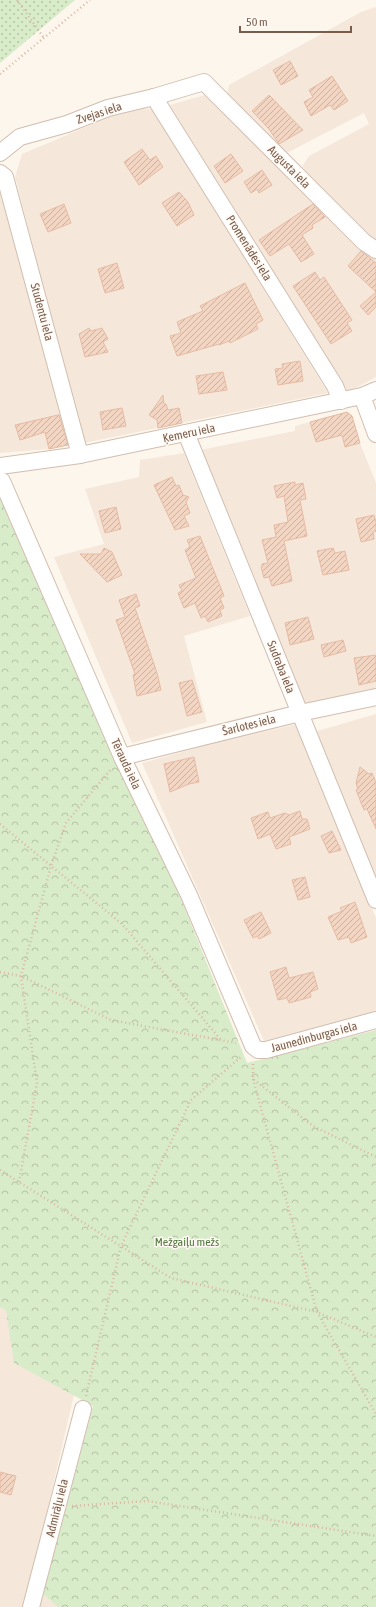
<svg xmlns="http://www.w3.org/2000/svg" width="376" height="1607" font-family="'Asap Condensed',sans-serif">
	<defs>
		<pattern id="forest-crowns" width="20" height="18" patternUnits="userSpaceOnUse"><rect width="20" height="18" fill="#d8ecc9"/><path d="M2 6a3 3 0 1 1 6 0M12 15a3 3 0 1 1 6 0" fill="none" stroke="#b4c2a5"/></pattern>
		<pattern id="garden-dots" width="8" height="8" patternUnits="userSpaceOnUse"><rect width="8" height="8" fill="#d8ecc9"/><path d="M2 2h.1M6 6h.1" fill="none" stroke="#b4c2a5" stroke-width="1.8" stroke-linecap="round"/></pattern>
		<pattern id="building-hatch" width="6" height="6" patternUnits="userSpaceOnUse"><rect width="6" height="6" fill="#f3d5c3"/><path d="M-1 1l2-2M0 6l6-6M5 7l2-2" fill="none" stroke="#cab0a1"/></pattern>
	</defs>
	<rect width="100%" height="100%" fill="#fdf6ec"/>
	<g fill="#f5e8da">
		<path d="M376,7V245L372,242L302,167L309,156L369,124L364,113L283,155L227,97L229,85L361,12Z"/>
		<path d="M208,94L376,257V377L348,392L170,105Z"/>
		<path d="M131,108L152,109L328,393L84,443L15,177L22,154Z"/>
		<path d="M0,185L70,442L68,445L49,449L0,453Z"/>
		<path d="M347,412L352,416L360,443L376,483V691L303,706L200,450L295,431V426Z"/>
		<path d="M184,453L250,616L184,636L207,722L132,743L54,557L104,544L85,489L139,477L140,460Z"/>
		<path d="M376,714V883L314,732Z"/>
		<path d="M297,724L376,918V1012L264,1041L142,763L208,745Z"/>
		<path d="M0,1288L91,1321L25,1607H0Z"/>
		<path d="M43,1594L58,1607H39Z"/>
	</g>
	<path fill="url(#forest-crowns)" d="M0,496L117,764L181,899L247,1063L376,1030V1607H58L43,1594L93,1406L14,1363L6,1310L0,1307Z"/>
	<path fill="url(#garden-dots)" d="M0,0H75L0,63Z"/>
	<g fill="url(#building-hatch)" stroke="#e6bba3">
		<path d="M290,61L298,76L281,85L273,70Z"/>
		<path d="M332,76L348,101L334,110L330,105L311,116L304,102L313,97L309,90Z"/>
		<path d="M269,95L303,130L279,144L269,129L252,111Z"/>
		<path d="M142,149L150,160L156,156L163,167L139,185L124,162Z"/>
		<path d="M231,154L243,171L225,183L214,166Z"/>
		<path d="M262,170L272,185L259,193L257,189L251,193L244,182Z"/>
		<path d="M179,192L188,202L194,215L177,226L162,203Z"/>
		<path d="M64,204L71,223L48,232L40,214Z"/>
		<path d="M313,204L325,217L312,225L313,228L302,235L314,254L301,262L289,244L270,256L259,240Z"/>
		<path d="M361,251L376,263V307L368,315L360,306L376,292L348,266Z"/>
		<path d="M117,263L124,288L105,293L98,269Z"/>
		<path d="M315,272L320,280L324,277L352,320L347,323L352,331L331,344L293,286Z"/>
		<path d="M245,283L263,320L256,324L258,329L230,343L229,341L219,345V344L177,356L170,336L181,333L177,322L203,311L200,306Z"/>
		<path d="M89,328L91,331L102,328L108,339L103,342L108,352L85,357L79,334Z"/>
		<path d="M300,361L303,381L278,385L275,369L283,368L282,364Z"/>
		<path d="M223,372L227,390L199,394L196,376Z"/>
		<path d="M163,395L164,404H166L168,410L179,408L182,423L158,428L157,420L149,415Z"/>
		<path d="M122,408L126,426L103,430L100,412Z"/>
		<path d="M347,412L352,416L360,443L345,447L342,435L316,442L310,422Z"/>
		<path d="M58,415H59L68,445L49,449L45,432L20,440L15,425Z"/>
		<path d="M172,477L176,486L179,485L183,495L189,497L186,502L190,513L184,516L189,526L175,530L154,485Z"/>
		<path d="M295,482V485L303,483L306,499L300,500L307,536L284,541L292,581L272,586L269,577L264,578L261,567H262V564L268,563L262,540L276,537L274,525L288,522L284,496L277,498L274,486Z"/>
		<path d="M116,507L121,529L105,533L99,511Z"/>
		<path d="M374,515L376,522V531L373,532L374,539L361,542L356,519Z"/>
		<path d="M200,536L224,596L220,598L224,608L220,610L222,616L208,622L205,616L201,618L195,603L184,608L178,593L182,591L179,585L196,578L185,550L190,547L187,540Z"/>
		<path d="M104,548L112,552L122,575L107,582L80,554H101Z"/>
		<path d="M333,548L335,553L345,551L349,570L323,575L317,551Z"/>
		<path d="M136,594L140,606L135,608L157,673L161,690L137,696L133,675L135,674L116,620L125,617L119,600Z"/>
		<path d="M308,617L314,639L290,645L285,623Z"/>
		<path d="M343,640L346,651L324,657L321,645Z"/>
		<path d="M376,655V681L359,685L354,658Z"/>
		<path d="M192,680L202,712L187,716L179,683Z"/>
		<path d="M194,757L199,782L189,784L170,792L164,764Z"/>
		<path d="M360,767L369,774L372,773L376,783V829L367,809L364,810L356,790L358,789L356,783Z"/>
		<path d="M300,811L302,819H307L310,829L289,837L291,844L276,849L270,834L258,839L251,818L268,812L270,818L285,813L289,815Z"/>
		<path d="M332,831L341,850L329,853L321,836Z"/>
		<path d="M305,877L310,897L298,900L292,880Z"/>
		<path d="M355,902L367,937L351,943L349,937L338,940L328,917L342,911L340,908Z"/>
		<path d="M261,912L271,933L259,939L257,936L253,938L244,920Z"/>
		<path d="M286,967L289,978L313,972L318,989L310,992L311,997L289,1003L287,998L278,1000L270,972Z"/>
		<path d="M0,1472L16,1476L11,1495L0,1492Z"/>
	</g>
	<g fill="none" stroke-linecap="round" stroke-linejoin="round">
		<g stroke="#d1beb0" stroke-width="18">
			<g id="street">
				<path d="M154,97L335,386L341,401"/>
				<path d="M0,153L20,137L67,124L108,108L154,97L204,82L364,242L376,250"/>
				<path d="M0,173L5,177L80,455"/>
				<path d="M362,396L376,434"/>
				<path d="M186,433L376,900"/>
				<path d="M0,466L80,455L362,396L376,390"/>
				<path d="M2,481L122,757L189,895L253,1046L258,1050H266L376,1020"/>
				<path d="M122,757L300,713L376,697"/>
				<path d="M31,1607L83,1409"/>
			</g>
		</g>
		<g stroke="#d9b8a5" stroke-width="2.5" stroke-dasharray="1 3" stroke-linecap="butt">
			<path d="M17,0L44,38"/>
			<path d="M0,74L90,0"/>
			<path d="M0,824L122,924L222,1041"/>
			<path d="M0,972L21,976L111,1020L236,1043"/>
			<path d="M253,1064V1079L313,1126L376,1157"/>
			<path d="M253,1079L317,1312L376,1337"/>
			<path d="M0,1170L171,1278L317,1312L376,1414"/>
			<path d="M19,1182L37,1083L21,976L51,866L66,823L111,769"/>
			<path d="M86,1396L121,1246L191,1100L242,1056"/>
			<path d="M72,1506L147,1501L376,1536"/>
		</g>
		<use href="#street" stroke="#fff" stroke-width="16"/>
	</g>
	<g text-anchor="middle" stroke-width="3" stroke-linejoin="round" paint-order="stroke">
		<g font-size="12" fill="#7a5c4d" stroke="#fffaf3">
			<text transform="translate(99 113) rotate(-18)" y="4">Zvejas iela</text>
			<text transform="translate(289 167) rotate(45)" y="4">Augusta iela</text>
			<text transform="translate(249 248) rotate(58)" y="4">Promenādes iela</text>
			<text transform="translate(42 312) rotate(75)" y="4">Studentu iela</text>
			<text transform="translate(189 433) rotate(-12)" y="4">Ķemeru iela</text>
			<text transform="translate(281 667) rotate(68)" y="4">Sudraba iela</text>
			<text transform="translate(249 725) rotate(-14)" y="4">Šarlotes iela</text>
			<text transform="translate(126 764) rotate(65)" y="4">Tērauda iela</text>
			<text transform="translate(314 1037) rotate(-15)" y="4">Jaunedinburgas iela</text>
			<text transform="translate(57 1508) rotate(-76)" y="4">Admirāļu iela</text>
		</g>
		<g font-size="12" fill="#537a41" stroke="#fffaf3">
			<text x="187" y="1246">Mežgaiļu mežs</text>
		</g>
	</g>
	<path d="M240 26v6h111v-6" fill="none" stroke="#7a5c4d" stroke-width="2"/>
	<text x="246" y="26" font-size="12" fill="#7a5c4d" stroke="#fffaf3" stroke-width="3" paint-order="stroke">50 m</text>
</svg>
